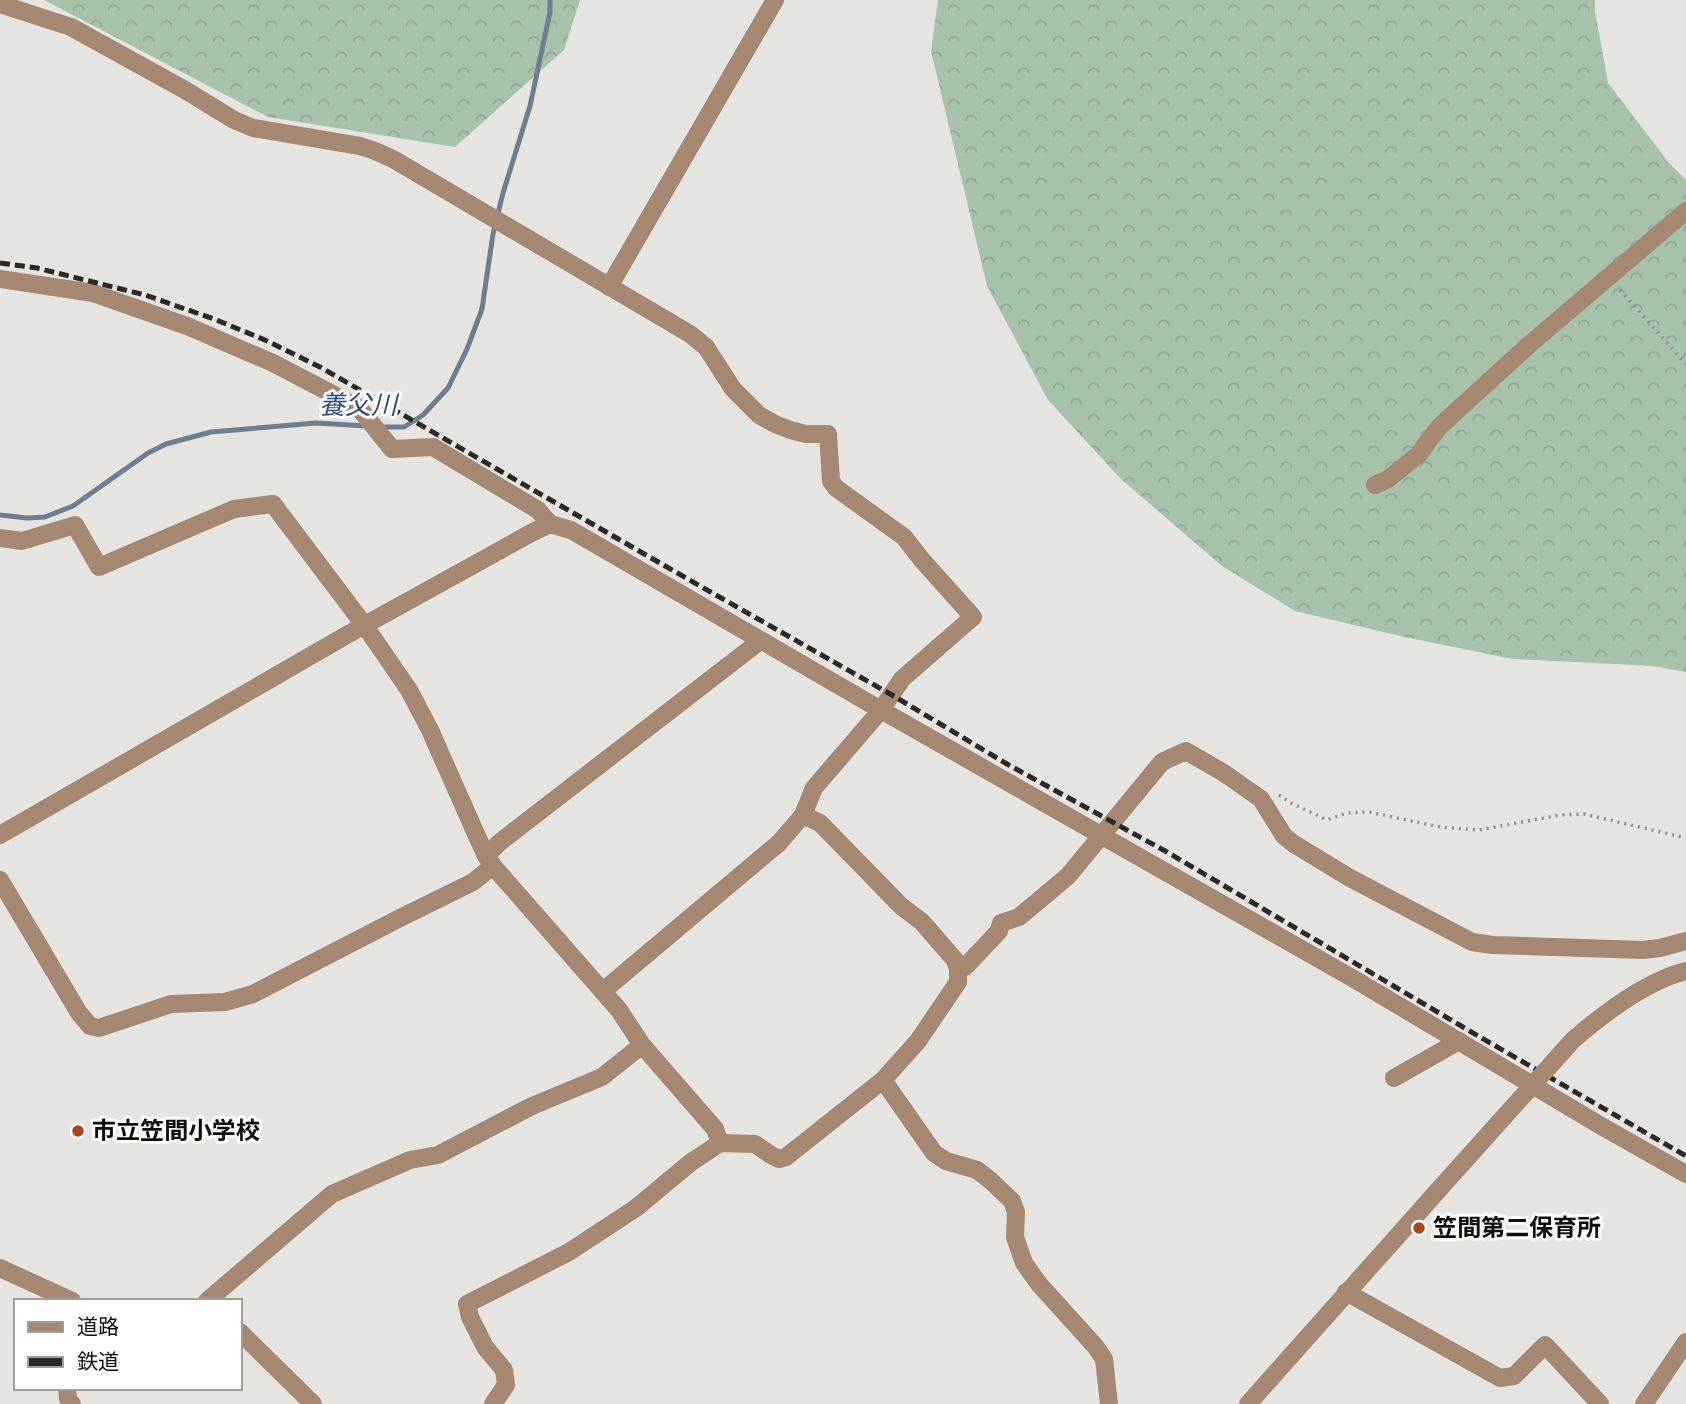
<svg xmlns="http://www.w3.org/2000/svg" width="1686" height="1404" font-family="'Exo 2','Noto Sans JP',sans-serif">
	<defs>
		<pattern id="forest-crowns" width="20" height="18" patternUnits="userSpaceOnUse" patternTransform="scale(1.75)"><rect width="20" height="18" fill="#a7c2ab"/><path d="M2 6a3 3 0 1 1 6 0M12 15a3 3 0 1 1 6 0" fill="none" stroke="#8fa692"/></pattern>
	</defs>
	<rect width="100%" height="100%" fill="#e5e4e0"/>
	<g fill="url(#forest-crowns)">
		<path d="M44,0H580L564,50L455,147L268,117Z"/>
		<path d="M938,0H1595V11L1608,83L1669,163L1686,180V672L1653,666L1512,659L1400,636L1295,611L1222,566L1121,479L1048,400L987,286L931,51Z"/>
	</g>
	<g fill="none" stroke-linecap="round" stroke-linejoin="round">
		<g stroke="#6e7d90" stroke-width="5">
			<path d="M380,427H404L423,415L448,388L467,349L482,309L493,234L503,193L530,106L550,12V0"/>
			<path d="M0,515L27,518L45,517L73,506L148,453L166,444L211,432L316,423L367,426"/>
		</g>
		<g stroke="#908f8d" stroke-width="3.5" stroke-dasharray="2 5" stroke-linecap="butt">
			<path d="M1620,290L1686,364"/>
			<path d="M1279,795L1291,803L1327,820L1346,813L1369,812L1440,827L1479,830L1560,815L1584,814L1686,838"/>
		</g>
		<g stroke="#a58772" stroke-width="18">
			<path d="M0,4L71,27L185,90L234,120L253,128L360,146L375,151L393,159L690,334L706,347L733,389L759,415L775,424L790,430L806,434H828L831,481L836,488L904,537L922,560L973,617L902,679L881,710L814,788L803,815L779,843L603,991"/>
			<path d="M0,279L93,293L187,326L273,363L359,408L392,449L433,447L538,510L550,524"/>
			<path d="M609,287L775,0"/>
			<path d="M1375,485L1388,479L1418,455L1439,427L1530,344L1686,211"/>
			<path d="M0,538L22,541L75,525L99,567L234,509L273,504L365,626L409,690L430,730L476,834L486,856L493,866L619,1010L642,1045L715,1129L720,1143"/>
			<path d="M0,835L345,636L533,532L550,524L571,530L881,710L1354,979L1603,1127L1686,1174"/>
			<path d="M486,856L500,842L760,641"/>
			<path d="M0,880L79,1013L90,1026L99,1028L171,1004L225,1002L253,994L400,918L473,882L493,866"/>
			<path d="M958,970L965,967L999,931L1001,923L1019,917L1068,876L1162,762L1186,751L1224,773L1261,799L1284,836L1294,844L1350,878L1472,942L1493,945L1642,950L1660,948L1686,941"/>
			<path d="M1394,1078L1459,1041"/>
			<path d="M883,1080L934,1153L946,1161L977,1170L990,1180L1012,1201L1016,1212L1015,1237L1024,1263L1039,1284L1095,1346L1104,1359L1109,1404"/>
			<path d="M0,1268L72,1301"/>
			<path d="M1346,1292L1500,1378L1514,1376L1545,1345L1600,1404"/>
			<path d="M207,1301L332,1194L410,1160L438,1155L532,1106L602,1077L642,1045"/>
			<path d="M240,1332L313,1404"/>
			<path d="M67,1388L68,1399L72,1404"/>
			<path d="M493,1404L506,1385L504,1370L485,1347L470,1317L467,1304L569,1252L636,1208L690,1163L720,1143L755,1144L771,1155L779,1159L786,1157L883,1080L918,1041L958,982V970L955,960L922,922L901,906L820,823L803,815"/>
			<path d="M1248,1404L1442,1186"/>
			<path d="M1644,1404L1686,1342"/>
		</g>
		<path stroke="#2a2928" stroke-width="5" stroke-dasharray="10 5" stroke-linecap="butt" d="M0,263L37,268L145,295L214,319L265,340L320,367L686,578L892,695L1007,764L1167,852L1468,1030L1686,1156"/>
		<path stroke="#a58772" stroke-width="18" d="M1442,1186L1573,1040C1603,1014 1647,981 1686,971"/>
	</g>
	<g fill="#ab451d" stroke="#fff" stroke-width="2.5">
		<circle cx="78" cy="1131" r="7"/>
		<circle cx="1419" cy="1228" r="7"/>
	</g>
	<g text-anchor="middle" stroke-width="6" stroke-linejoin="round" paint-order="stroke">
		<g font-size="24" font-weight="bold" fill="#100f0e" stroke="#fff" text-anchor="start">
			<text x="92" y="1139">市立笠間小学校</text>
			<text x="1433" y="1236">笠間第二保育所</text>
		</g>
		<g font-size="26" font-style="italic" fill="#2f4e75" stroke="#fff">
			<text x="358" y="414">養父川</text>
		</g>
	</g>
	<rect x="14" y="1299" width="228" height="91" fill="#ffffff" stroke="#9f9f9f" stroke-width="2"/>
	<rect x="28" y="1322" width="35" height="10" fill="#a58772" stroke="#9f9f9f" stroke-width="2"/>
	<text x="77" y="1334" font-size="21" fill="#100f0e">道路</text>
	<rect x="28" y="1357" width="35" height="10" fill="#2a2928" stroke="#9f9f9f" stroke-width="2"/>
	<text x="77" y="1369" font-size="21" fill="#100f0e">鉄道</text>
</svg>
